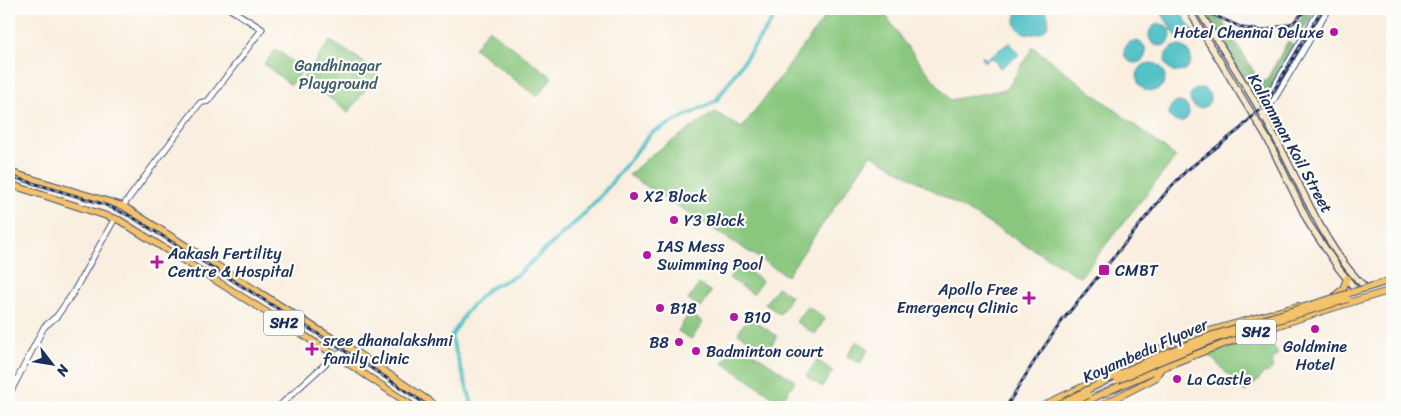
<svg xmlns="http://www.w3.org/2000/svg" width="1401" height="416" font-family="Sriracha,sans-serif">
	<rect width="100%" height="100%" fill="#fdfcf7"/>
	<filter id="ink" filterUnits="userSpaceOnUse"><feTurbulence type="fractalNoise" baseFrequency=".02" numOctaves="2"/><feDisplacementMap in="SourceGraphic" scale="10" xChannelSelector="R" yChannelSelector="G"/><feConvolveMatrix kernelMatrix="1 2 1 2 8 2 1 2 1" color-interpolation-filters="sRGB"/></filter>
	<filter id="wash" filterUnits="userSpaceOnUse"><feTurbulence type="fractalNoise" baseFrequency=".0096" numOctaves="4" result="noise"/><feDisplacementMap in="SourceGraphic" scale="20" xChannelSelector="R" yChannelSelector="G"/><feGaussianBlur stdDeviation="1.12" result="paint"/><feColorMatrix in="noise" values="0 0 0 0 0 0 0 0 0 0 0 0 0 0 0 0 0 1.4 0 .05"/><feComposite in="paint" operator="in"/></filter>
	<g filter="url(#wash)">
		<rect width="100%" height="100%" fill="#f9eedf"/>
		<g fill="#89c77e" stroke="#527b6e">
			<path d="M831,9H882L902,40L950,100L1007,89L1033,47L1176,157L1080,277L871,154L787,276L629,175L651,155L715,112L742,128Z"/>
			<path d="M488,29L552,77L537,97L474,48Z"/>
			<path d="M330,41L379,71L348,113L330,98L302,80Z"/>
			<path d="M276,49L303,70L291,85L264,64Z"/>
			<path d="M739,264L762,281L753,294L729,278Z"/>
			<path d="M699,284L711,292L701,307L688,300Z"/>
			<path d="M777,287L791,296L780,314L765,304Z"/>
			<path d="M807,306L825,319L815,334L796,322Z"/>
			<path d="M689,313L703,323L691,339L678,331Z"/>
			<path d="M748,317L777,336L767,353L738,333Z"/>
			<path d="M1266,335L1278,353L1271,363L1273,368L1267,373L1264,372L1258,381L1245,392L1209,355Z"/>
			<path d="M857,341L869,349L860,363L847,356Z"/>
			<path d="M737,342L795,381L781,402L723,363Z"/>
			<path d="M817,360L833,371L822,387L806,376Z"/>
		</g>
		<g fill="#6eac6d" stroke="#446e66">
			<path d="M1196,9H1215L1260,81H1266L1288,41L1295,45L1264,101L1258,98Z"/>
			<path d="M1306,9H1316L1297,41L1291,37Z"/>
		</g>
		<g fill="#54c2c8" stroke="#387893">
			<path d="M1019,9H1045C1064,44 999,41 1019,9Z"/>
			<path d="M1170,9H1178L1194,33L1180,42L1162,14Z"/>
			<circle cx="1160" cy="35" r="11"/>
			<circle cx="1135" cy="52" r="11"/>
			<path d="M1010,42L1019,55L1000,68L992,57L984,62L982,57H984L986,59Z"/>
			<circle cx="1178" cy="59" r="13"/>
			<circle cx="1151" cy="77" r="14"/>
			<circle cx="1200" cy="98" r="10"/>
			<circle cx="1179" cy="112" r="10"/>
		</g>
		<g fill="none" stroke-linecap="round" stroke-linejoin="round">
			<path stroke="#54c2c8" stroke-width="4" d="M473,407L451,337L466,312L488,289L517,275L578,220L601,196L651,133L716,101L780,9"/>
		</g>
	</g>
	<g filter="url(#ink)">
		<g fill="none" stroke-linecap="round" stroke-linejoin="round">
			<g stroke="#3c4c71" stroke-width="7">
				<g id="tertiary">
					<path d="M1260,110L1320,9"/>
					<path d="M1263,118L1328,9"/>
					<path d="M123,206L200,103L208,101L262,29L230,9"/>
					<path d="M9,395L44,327L57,316L73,293L115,218"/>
					<path d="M278,407L335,355L351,349"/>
				</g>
			</g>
			<g stroke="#3c4c71" stroke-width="8">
				<g id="secondary">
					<path d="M1188,9L1268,140L1309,224L1339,269L1356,290"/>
					<path d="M1198,9C1223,51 1252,93 1275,137C1302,186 1324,248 1365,287"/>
				</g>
			</g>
			<g stroke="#3c4c71" stroke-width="8">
				<g id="primary">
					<path d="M9,172L123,206L317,329L351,349L438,407"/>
					<path d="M9,184L119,220L343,360L414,407"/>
					<path d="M1336,295L1343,289L1347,278"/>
					<path d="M1040,407L1095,381L1140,357L1185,338L1298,306"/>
					<path d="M1075,407C1177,356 1283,322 1392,290"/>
					<path d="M1098,407L1155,378L1162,367"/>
				</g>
			</g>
			<use href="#tertiary" stroke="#fff" stroke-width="5"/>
			<use href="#secondary" stroke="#fae7c3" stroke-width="5.5"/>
			<use href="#primary" stroke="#f3c26a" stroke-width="6"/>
			<g stroke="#1b2f5e" stroke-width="3">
				<g id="rail">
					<path d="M1200,9L1243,28L1263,31L1293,23L1307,9"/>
					<path d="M9,176L103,204L132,217L353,356L430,407"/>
					<path d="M1006,407L1037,357L1062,321L1168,190L1186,171L1240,129L1260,109L1274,90L1322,9"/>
				</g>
			</g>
			<use href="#rail" stroke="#fdfcf7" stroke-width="1" stroke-dasharray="4" stroke-linecap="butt"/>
			<g stroke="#3c4c71" stroke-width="8" stroke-linecap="butt">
				<g id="primary-bridge">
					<path d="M1118,380L1153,364L1217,338L1348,299"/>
					<path d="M1054,407C1106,380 1158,354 1213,335L1392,280"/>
					<path d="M1064,407L1088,395"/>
				</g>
			</g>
			<use href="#primary-bridge" stroke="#f3c26a" stroke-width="6"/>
		</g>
	</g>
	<g fill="#b5179e" stroke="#fdfcf7" stroke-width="2">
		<circle cx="1334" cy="32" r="5"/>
		<circle cx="634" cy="196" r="5"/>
		<circle cx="674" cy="220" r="5"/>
		<circle cx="647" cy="255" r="5"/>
		<path d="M154.5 254.5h5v5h5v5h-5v5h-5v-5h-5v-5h5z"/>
		<rect x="1098" y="264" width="12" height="12" rx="2.5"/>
		<path d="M1026.5 290.5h5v5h5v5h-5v5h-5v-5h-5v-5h5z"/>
		<circle cx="660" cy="308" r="5"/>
		<circle cx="734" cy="317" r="5"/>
		<circle cx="1315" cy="329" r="5"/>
		<circle cx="679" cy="342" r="5"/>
		<path d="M309.5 341.5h5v5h5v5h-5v5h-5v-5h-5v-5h5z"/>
		<circle cx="696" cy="351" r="5"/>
		<circle cx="1177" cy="379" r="5"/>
	</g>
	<g text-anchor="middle" stroke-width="4.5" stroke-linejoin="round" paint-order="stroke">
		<g fill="#fdfcf7" stroke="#5f6c8c" stroke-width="1">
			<rect x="264" y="310.5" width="40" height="25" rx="4"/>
			<rect x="1236" y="319.5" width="40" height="25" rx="4"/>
		</g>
		<g font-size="15" font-weight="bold" fill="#1b2f5e">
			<text x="284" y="328">SH2</text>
			<text x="1256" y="337">SH2</text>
		</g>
		<g font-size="16" fill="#1b2f5e" stroke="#fdfcf7" text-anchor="start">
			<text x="1324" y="38" text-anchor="end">Hotel Chennai Deluxe</text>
			<text x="644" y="202">X2 Block</text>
			<text x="684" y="226">Y3 Block</text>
			<text x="657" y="252">IAS Mess<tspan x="657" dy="18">Swimming Pool</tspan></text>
			<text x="168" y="259">Aakash Fertility<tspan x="168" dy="18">Centre &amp; Hospital</tspan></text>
			<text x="1115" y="276">CMBT</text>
			<text x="1018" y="295" text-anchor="end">Apollo Free<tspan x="1018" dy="18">Emergency Clinic</tspan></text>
			<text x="670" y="314">B18</text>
			<text x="744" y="323">B10</text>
			<text x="323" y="346">sree dhanalakshmi<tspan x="323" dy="18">family clinic</tspan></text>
			<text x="669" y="348" text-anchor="end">B8</text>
			<text x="1315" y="352" text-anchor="middle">Goldmine<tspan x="1315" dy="18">Hotel</tspan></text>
			<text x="706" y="357">Badminton court</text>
			<text x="1187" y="385">La Castle</text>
		</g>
		<g font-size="16" fill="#3c5d68" stroke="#fdfcf7">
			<text x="338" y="71">Gandhinagar<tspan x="338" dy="18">Playground</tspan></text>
		</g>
		<g font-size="16" fill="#1b2f5e" stroke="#fdfcf7">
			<text transform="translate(1291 143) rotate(61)" y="6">Kaliamman Koil Street</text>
			<text transform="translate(1145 350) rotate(-24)" y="6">Koyambedu Flyover</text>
		</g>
	</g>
	<rect width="1401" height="416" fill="none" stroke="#fdfcf7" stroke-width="30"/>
	<g transform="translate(52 364) rotate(121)" stroke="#fdfcf7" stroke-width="4" paint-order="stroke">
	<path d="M0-4L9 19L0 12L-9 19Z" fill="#1b2f5e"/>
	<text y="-8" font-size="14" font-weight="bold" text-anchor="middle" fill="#1b2f5e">N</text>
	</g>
</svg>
